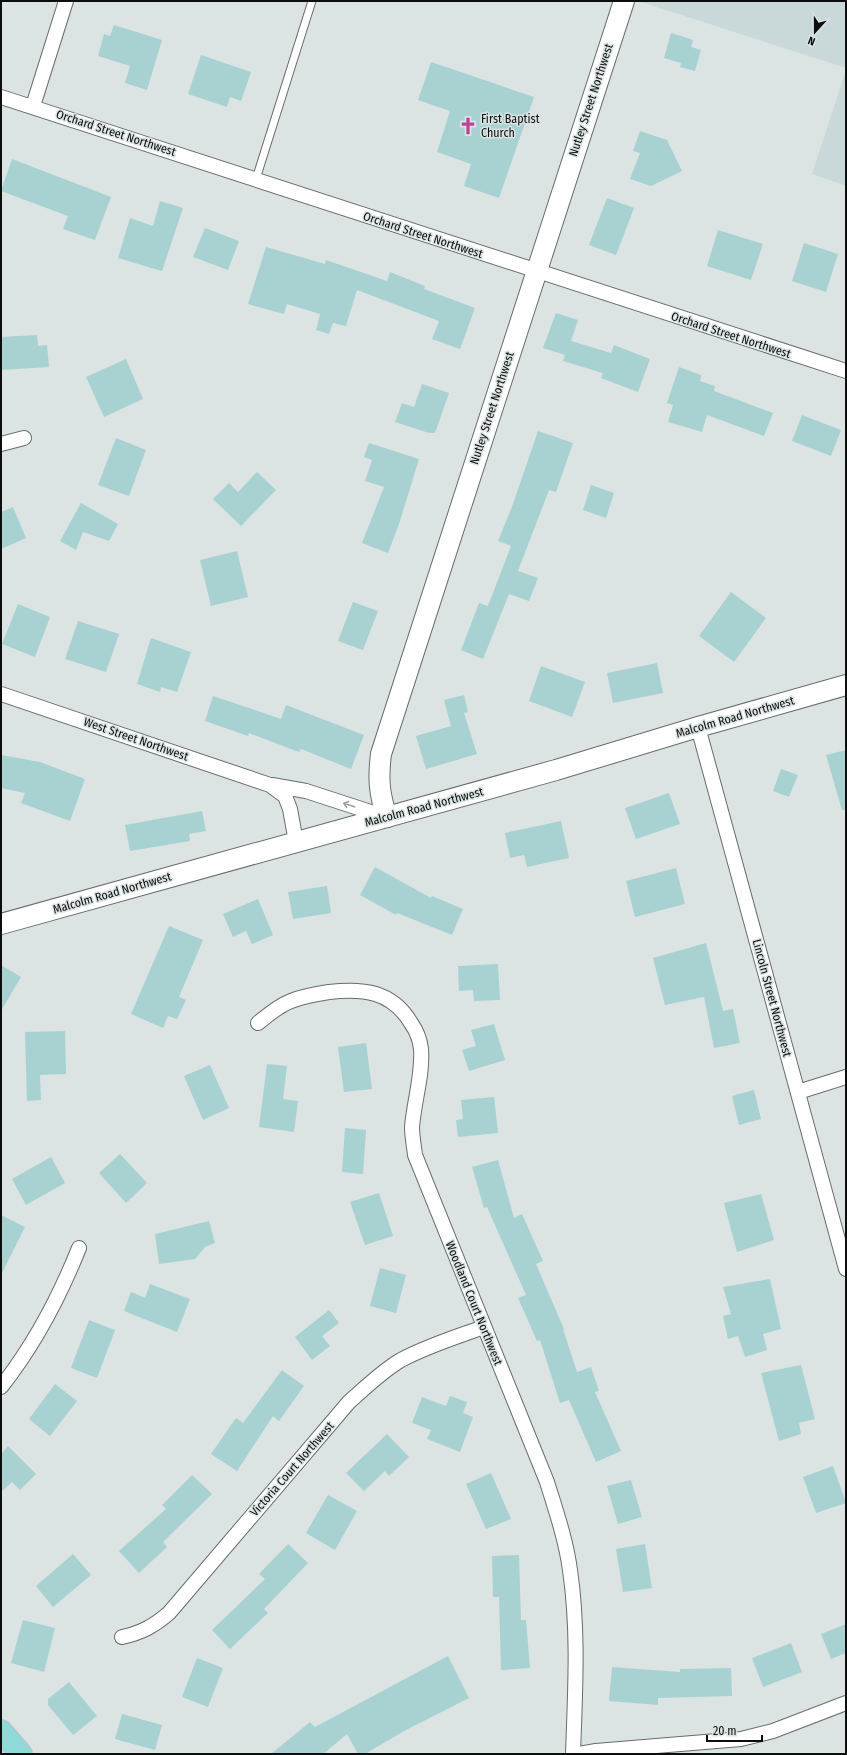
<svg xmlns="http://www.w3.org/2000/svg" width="847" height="1755" font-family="'Fira Sans Condensed',sans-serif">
	<rect width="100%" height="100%" fill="#dce3e3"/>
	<g fill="#c9d8d8">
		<path d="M642,1H846V68L641,2Z"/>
		<path d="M846,70V186L812,174Z"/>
	</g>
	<g fill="#a7d2d1">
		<path d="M114,25L162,40L147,90L125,83L130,66L98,56L104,34L110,36Z"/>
		<path d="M671,33L693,40L691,47L701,50L695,71L680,67L681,63L664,58Z"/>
		<path d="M201,55L251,72L241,101L230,97L227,107L188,94Z"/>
		<path d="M431,62L534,97L499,198L464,186L471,164L437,152L450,111L418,100Z"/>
		<path d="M640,131L667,140L682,171L651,186L630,179L640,153L633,151Z"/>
		<path d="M12,159L111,197L95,240L63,229L68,216L1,191Z"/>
		<path d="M607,198L634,208L616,255L589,245Z"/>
		<path d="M160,201L183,208L162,271L118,258L130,218L153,226Z"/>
		<path d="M205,228L239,241L228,270L193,257Z"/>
		<path d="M718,230L763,244L751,280L707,266Z"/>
		<path d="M804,243L838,254L826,292L792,281Z"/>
		<path d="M266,247L325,264L326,260L387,281L390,272L425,286L424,289L475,308L460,349L432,339L439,321L357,290L346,326L333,323L329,334L316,330L320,314L287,304L284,314L248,304Z"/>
		<path d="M556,313L578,320L571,341L611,353L614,345L650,359L638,392L601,378L603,373L563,361L565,355L543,348Z"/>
		<path d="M37,335L38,346L47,345L49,367L1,370V337Z"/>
		<path d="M126,359L143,399L104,417L86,377Z"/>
		<path d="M679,367L701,375L700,381L715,386L714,391L773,413L764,436L707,415L702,432L668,422L673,405L667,403Z"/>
		<path d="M422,384L449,393L435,433H429L395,422L402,403L414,407Z"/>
		<path d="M802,415L841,430L831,456L792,441Z"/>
		<path d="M538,431L573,443L556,492L549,490L518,571L538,578L529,601L509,594L483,659L461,650L479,603L488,606L511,546L498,541L513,504Z"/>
		<path d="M116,438L146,450L129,496L98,485Z"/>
		<path d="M369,443L419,459L399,524L388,553L362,543L384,487L365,481L372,460L364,457Z"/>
		<path d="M257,472L276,490L241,526L213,499L229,483L238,492Z"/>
		<path d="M591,485L614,493L606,518L583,510Z"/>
		<path d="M81,503L118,524L109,541L83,532L76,550L60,541Z"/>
		<path d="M13,507L26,538L1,549V512Z"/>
		<path d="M237,551L248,597L211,606L200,560Z"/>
		<path d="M731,592L766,618L734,662L699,636Z"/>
		<path d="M353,602L378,611L363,650L338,641Z"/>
		<path d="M18,604L50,617L35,657L2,644Z"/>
		<path d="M78,621L119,634L106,672L65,659Z"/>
		<path d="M151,638L191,652L177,692L161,687L160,692L137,684Z"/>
		<path d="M657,663L663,693L613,703L607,673Z"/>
		<path d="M541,666L585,682L572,717L529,701Z"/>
		<path d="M464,695L468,712L464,713L477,754L426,769L416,736L451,726L444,700Z"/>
		<path d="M213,696L281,719L286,705L364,735L351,769L301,749L299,752L249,733L248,736L205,721Z"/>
		<path d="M846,750V810H842L826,755Z"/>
		<path d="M1,755L40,762L85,779L70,821L21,803L25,793L1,788Z"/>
		<path d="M781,769L798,775L789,797L773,791Z"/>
		<path d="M669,793L680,824L636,839L625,808Z"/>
		<path d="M202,811L206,831L189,834L190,841L130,851L125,825Z"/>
		<path d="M561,821L569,858L527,867L524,855L510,858L505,833Z"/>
		<path d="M375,867L431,898L432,896L463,909L452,935L397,913L396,915L360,895Z"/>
		<path d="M676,868L685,904L635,917L626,881Z"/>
		<path d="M327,886L331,913L293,919L288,892Z"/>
		<path d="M258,899L273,935L252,944L246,931L233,937L223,914Z"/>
		<path d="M169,926L203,940L179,997L186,1000L177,1019L168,1016L163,1028L131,1014Z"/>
		<path d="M706,943L723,1011L733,1009L740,1043L714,1048L704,997L665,1005L653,958Z"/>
		<path d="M498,964L500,1000L474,1001L473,990L459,991L458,966Z"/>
		<path d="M1,965L21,977L1,1011Z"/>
		<path d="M494,1024L505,1060L469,1071L462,1050L476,1046L471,1030Z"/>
		<path d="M65,1031L66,1074L40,1075L41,1100L27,1101L25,1032Z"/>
		<path d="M366,1043L372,1089L344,1092L338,1047Z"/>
		<path d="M267,1064L287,1066L283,1099L298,1101L294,1132L259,1127Z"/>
		<path d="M210,1065L229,1108L203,1120L184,1076Z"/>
		<path d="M754,1090L761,1119L739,1125L732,1096Z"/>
		<path d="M494,1097L498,1133L458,1137L456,1120L463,1119L461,1100Z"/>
		<path d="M345,1128L366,1130L363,1174L342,1172Z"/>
		<path d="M120,1154L147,1183L126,1203L99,1173Z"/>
		<path d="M51,1157L65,1183L26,1205L12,1179Z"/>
		<path d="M498,1160L514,1218L522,1214L543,1261L536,1264L564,1329H563L577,1372L591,1367L599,1391L595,1392L621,1451L596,1462L569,1400L560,1403L540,1340L537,1341L518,1298L526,1295L487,1207L484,1208L472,1167Z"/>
		<path d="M379,1193L393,1236L365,1245L350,1202Z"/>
		<path d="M761,1194L774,1240L737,1252L724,1203Z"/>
		<path d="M1,1215L25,1227L1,1275Z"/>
		<path d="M209,1221L215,1243L205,1247L195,1259L159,1264L155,1234Z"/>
		<path d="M380,1268L406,1275L396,1313L370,1306Z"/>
		<path d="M770,1279L781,1329L763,1334L767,1350L745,1357L738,1336L728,1339L723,1316L731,1314L723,1287Z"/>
		<path d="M150,1284L190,1299L177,1332L124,1311L131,1292L145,1298Z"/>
		<path d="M329,1310L339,1323L322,1336L330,1346L312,1360L295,1337Z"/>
		<path d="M89,1320L115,1330L97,1378L71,1368Z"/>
		<path d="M801,1365L815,1419L799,1423L801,1434L779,1441L761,1373Z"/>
		<path d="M282,1370L304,1386L279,1421L273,1416L237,1471L211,1454L236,1418L243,1423Z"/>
		<path d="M55,1384L77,1401L50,1436L29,1419Z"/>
		<path d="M450,1396L467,1402L463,1413L473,1417L460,1452L427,1439L431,1430L412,1423L422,1397L446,1406Z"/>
		<path d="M387,1434L409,1457L389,1476L385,1471L364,1491L346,1473Z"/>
		<path d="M8,1446L36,1474L20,1490L12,1482L1,1492V1454Z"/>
		<path d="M833,1466L846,1503L816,1513L803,1477Z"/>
		<path d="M491,1473L511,1519L486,1529L466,1484Z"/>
		<path d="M192,1475L212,1494L163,1542L167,1547L139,1573L119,1551L166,1509L162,1505Z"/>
		<path d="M631,1480L642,1517L618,1524L607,1486Z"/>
		<path d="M328,1495L357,1511L335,1550L306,1533Z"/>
		<path d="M288,1544L308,1563L264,1609L268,1613L230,1649L212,1630L265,1579L259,1574Z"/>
		<path d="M645,1544L652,1588L623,1592L616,1549Z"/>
		<path d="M73,1554L91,1575L53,1607L36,1586Z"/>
		<path d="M519,1555L521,1620H526L530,1668L501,1670L499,1597H493L492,1556Z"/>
		<path d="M23,1620L55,1628L44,1672L11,1663Z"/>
		<path d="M846,1624V1653L831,1659L821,1634Z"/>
		<path d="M791,1643L802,1672L763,1687L752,1658Z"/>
		<path d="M448,1656L469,1698L404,1731L365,1754H358L347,1734L323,1754H271L310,1722L315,1727Z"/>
		<path d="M197,1658L223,1668L208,1707L182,1697Z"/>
		<path d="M612,1667L680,1672V1669L731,1668L732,1696L658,1698V1705L609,1701Z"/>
		<path d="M69,1682L97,1716L73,1735L48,1705V1699Z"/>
		<path d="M122,1714L162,1725L155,1750L115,1739Z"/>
	</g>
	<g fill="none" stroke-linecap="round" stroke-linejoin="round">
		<g stroke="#676d6c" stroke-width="9">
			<path id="lane" d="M256,179L312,1"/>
		</g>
		<g stroke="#676d6c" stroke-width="16">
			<g id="street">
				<path d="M1,97L846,371"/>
				<path d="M33,106L66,1"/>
				<path d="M1,444L24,438"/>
				<path d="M1,694L270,785L285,796L290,809L296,842"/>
				<path d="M698,727L846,1269"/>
				<path d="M272,785L306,791L386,817"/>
				<path d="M258,1023C268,1015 278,1006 291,1001C303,996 316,994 329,992C363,988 392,991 411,1023C416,1030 420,1040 421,1049C423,1075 414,1101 412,1127C412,1136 414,1146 415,1155L547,1482C556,1511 566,1540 570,1570C579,1632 575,1693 573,1754"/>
				<path d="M798,1092L846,1077"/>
				<path d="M1,1387C35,1344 59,1298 79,1248"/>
				<path d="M122,1637C141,1633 154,1626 169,1613L349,1402C365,1388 382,1371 401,1360C427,1346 456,1337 484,1327"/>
				<path d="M579,1754L596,1751L741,1739L773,1731L846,1703"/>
			</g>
		</g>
		<g stroke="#676d6c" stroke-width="22">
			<g id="secondary">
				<path d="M387,817C379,794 378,778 381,754L624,1"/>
				<path d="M1,924L556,770L698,727L846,685"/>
			</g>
		</g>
		<g stroke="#c0c0c0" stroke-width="24">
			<path id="primary" d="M1,1731L21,1754"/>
		</g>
		<use href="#lane" stroke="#fff" stroke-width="7"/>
		<use href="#street" stroke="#fff" stroke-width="14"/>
		<use href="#secondary" stroke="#fff" stroke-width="20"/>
		<use href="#primary" stroke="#8fd9d9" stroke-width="22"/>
	</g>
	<defs><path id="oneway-shaft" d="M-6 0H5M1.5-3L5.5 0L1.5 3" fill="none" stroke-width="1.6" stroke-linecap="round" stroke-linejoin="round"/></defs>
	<use stroke="#9e9f9f" href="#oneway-shaft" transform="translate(349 805) rotate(-162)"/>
	<defs>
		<g id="church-bare" transform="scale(1.38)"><path d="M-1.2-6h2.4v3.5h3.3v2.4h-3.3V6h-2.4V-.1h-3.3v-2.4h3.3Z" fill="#bc4498" stroke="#dce3e3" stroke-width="2.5" paint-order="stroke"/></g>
	</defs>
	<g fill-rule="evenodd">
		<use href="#church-bare" x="468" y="126"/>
	</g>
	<g text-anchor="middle" stroke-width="3" stroke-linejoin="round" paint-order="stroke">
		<g font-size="12" fill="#0c0e0e" stroke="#dce3e3">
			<text transform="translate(591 100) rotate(-72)" y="4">Nutley Street Northwest</text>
			<text transform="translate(116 133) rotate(18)" y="4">Orchard Street Northwest</text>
			<text transform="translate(423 235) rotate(18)" y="4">Orchard Street Northwest</text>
			<text transform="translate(731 335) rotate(18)" y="4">Orchard Street Northwest</text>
			<text transform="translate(492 408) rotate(-72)" y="4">Nutley Street Northwest</text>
			<text transform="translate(735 717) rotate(-16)" y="4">Malcolm Road Northwest</text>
			<text transform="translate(136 739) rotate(19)" y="4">West Street Northwest</text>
			<text transform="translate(424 807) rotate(-15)" y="4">Malcolm Road Northwest</text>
			<text transform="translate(112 893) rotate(-16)" y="4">Malcolm Road Northwest</text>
			<text transform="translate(772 998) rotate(75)" y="4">Lincoln Street Northwest</text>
			<text transform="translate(474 1303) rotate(68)" y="4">Woodland Court Northwest</text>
			<text transform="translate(292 1469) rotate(-49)" y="4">Victoria Court Northwest</text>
		</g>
		<g font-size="12" fill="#0c0e0e" stroke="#dce3e3" text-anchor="start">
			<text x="481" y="123">First Baptist<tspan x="481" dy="14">Church</tspan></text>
		</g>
	</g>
	<rect width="847" height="1755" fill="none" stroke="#0c0e0e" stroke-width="4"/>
	<g transform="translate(815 32) rotate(201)" stroke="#dce3e3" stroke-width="3" paint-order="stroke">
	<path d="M0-3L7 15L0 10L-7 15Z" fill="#0c0e0e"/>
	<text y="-6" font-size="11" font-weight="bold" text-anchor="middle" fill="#0c0e0e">N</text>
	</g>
	<path d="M707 1735v6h55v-6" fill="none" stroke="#0c0e0e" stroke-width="2"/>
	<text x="713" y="1735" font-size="12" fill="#0c0e0e" stroke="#dce3e3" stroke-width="3" paint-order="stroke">20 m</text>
</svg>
